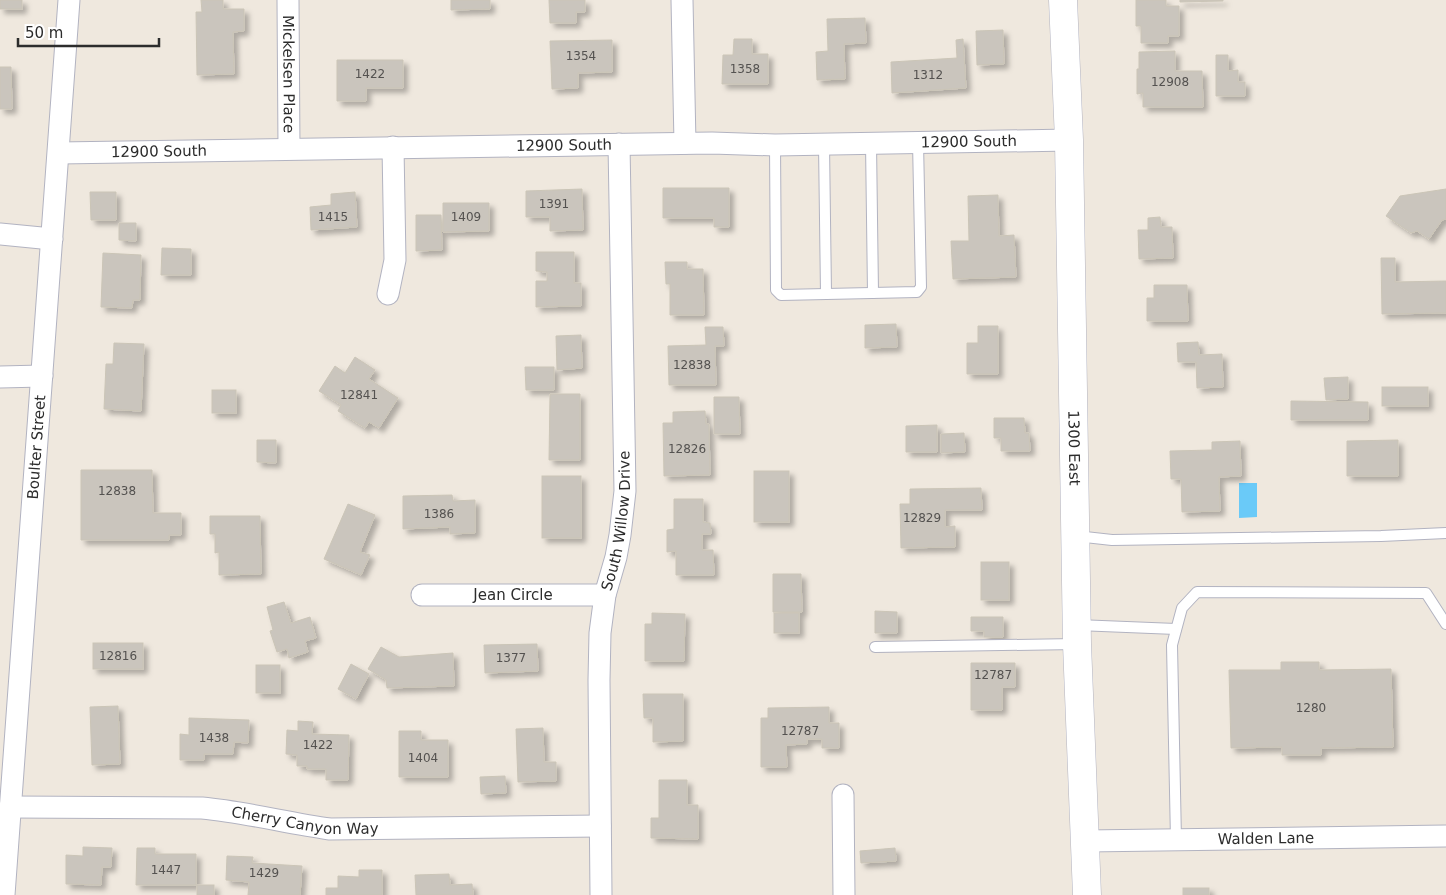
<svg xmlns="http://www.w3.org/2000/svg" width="1446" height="895" font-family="'DejaVu Sans',sans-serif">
	<defs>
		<filter id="shadow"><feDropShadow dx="4.5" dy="4.5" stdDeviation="2.5" flood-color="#0004"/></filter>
	</defs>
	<rect width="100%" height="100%" fill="#efe8de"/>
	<path fill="#6acaf8" d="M1239,483H1257V517L1239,518Z"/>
	<g fill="#cac5bd" stroke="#cbc5b7" filter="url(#shadow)">
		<rect x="0" y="0" width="22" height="9"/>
		<path d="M201,0H223V9H244V31L233,32L234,74L197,75L196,12H202Z"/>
		<path d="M451,0H490V9L451,10Z"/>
		<path d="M549,0H585V12H576V23H550Z"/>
		<path d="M1136,0H1166V6H1179V36H1168V43H1141V26H1136Z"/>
		<path d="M1180,0H1223V1L1180,2Z"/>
		<path d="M865,18L866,43L844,44L845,79L817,80L816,52L828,51L827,19Z"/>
		<path d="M1003,30L1004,64L977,65L976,31Z"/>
		<path d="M734,39H752V54H768V84H722L723,55H733Z"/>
		<path d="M963,39L966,88L892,93L891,62L957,58L956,40Z"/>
		<path d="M612,40V72L578,73V88L552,89L550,41Z"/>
		<path d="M1175,51V71H1202L1203,107H1143V93L1137,94V69H1139V52Z"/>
		<path d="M1216,55H1228V71L1238,70V82H1245V96H1216Z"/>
		<path d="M337,60H403V88H366V101H337Z"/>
		<path d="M0,67H11L12,109H0Z"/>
		<path d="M663,188H729V227H714V218H663Z"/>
		<path d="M582,189L583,230L550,231V217H526V191Z"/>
		<path d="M1446,189V219L1442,220L1429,239L1417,231L1411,233L1386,216L1400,196Z"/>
		<path d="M90,192H116V220H91Z"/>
		<path d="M355,192L357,227L311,230L310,207L331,205V194Z"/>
		<path d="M998,195L999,236L1014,235L1016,277L953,279L951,241H969L968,196Z"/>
		<path d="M443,203H489V231L443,232Z"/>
		<path d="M416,215H441L442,250L416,251Z"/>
		<path d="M1160,217L1161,227H1172L1173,258L1139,259L1138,230H1148V218Z"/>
		<path d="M119,223H136V241L119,240Z"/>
		<path d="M162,248L191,249V275H161Z"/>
		<path d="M536,252H574V283H581V306L536,307V281H547V272L536,271Z"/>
		<path d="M103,253L141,255L140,300H133L132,308L101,307Z"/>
		<path d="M1381,258H1395V282L1446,281V313L1382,314Z"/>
		<path d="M665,262H687V269H703L704,315H670V284H666Z"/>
		<path d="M1154,285H1187L1188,321H1147V298H1154Z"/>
		<path d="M896,324L897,347L865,348V325Z"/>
		<path d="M978,326H998V374H967V343H978Z"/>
		<path d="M705,327H723L724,346H715L716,385H669L668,346L706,345Z"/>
		<path d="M581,335L582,368L557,370L556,336Z"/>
		<path d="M1198,342L1199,355L1222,354L1223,387L1197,388L1196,362H1178L1177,343Z"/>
		<path d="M114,343L144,344L141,411L104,409L106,364H113Z"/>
		<path d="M355,357L375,370L369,379L398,398L379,428L369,422L365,428L338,411L341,405L319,391L335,366L345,373Z"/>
		<path d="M525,367H554V390H526Z"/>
		<path d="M1348,377V399L1326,400L1324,378Z"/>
		<rect x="1382" y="387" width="46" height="19"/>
		<rect x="212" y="390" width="24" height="23"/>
		<path d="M550,394H580V460H549Z"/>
		<path d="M714,397H739L740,434H714Z"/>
		<path d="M1291,401L1368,402V420H1291Z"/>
		<path d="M705,411L706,424H709L710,475L664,476L663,423H673V412Z"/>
		<path d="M994,418H1024L1025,433H1029L1030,451H1001V438H994Z"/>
		<path d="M937,425V452H906V426Z"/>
		<path d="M964,433L965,452L941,453V434Z"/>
		<path d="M257,440H276V463L257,462Z"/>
		<path d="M1398,440V476H1347V441Z"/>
		<path d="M1240,441L1241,476L1219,477L1220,511L1182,512L1181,479H1171L1170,451L1212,450V442Z"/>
		<path d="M81,470H152L153,513H181V535H169V540H81Z"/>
		<rect x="754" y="471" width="35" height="51"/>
		<rect x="542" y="476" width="39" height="62"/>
		<path d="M981,488L982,510H945V527L955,526V547L901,548L900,504H910V489Z"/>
		<path d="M452,495L453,501L475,500V533L450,534V527L403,529V496Z"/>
		<path d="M674,499H703V522L710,523L711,534H702V550H713L714,575H676V551L667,552V530L674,529Z"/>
		<path d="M348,504L375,515L360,552L370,555L361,575L324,559Z"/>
		<path d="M210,516H260L261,574L219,575V552L215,553V534H210Z"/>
		<rect x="981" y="562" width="28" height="38"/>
		<path d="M773,574H801L802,612H773Z"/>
		<path d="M284,602L291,623L310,617L316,638L305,641L308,652L289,658L287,649L277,652L270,631L273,630L267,607Z"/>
		<path d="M875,611L897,612V633H875Z"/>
		<path d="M652,613L685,614L684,661H645V624H652Z"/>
		<rect x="774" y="613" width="25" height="20"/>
		<path d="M971,617H1003V637H984V631H971Z"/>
		<rect x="93" y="643" width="50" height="26"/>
		<path d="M537,644L538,671L485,673L484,645Z"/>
		<path d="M381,647L399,657L453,653L454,686L387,688L386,680L368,669Z"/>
		<path d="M1281,662H1319V670L1391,669L1393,747L1321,748V755H1282V747L1231,748L1229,670H1281Z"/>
		<path d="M971,663H1015V687H1002V710H971Z"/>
		<path d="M351,664L369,674L356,699L338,689Z"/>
		<rect x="256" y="665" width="24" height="28"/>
		<path d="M643,694H683V741L653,742V718H644Z"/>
		<path d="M118,706L120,764L92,765L90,707Z"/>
		<path d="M829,707V723H839V748H822V739H807V744L786,745L787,767H761V718H768V708Z"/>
		<path d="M189,718L249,720L248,743L234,742L233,754H204V760H180V734L189,735Z"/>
		<path d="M298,721L313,722L312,734L349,735L348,780H326V769H307V766H297V755L286,754L287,730L298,731Z"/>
		<path d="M543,728L544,762H556V781L518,782L516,729Z"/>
		<path d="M399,731H421V740H448V777H399Z"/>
		<path d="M505,776L506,793L481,794L480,777Z"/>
		<path d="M659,780H687V805H698V839L651,838V818H659Z"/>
		<path d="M83,847L112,848L111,867H102L101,885L66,884V855L83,856Z"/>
		<path d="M137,848H155V854H196V885H136Z"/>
		<path d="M895,848L896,861L861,863L860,851Z"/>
		<path d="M227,856L253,857L252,863L302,866L300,895H248L249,882L226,880Z"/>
		<path d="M359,870H382V895H326V888H338V876L359,877Z"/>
		<path d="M449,874L450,885L472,884L473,895H416L415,875Z"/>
		<rect x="197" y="885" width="17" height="10"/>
		<rect x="1183" y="888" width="26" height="7"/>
	</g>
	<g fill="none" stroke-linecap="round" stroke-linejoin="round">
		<g stroke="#b2b3c1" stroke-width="12">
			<g id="service">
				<path d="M871,143L873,293"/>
				<path d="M824,144L826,294"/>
				<path d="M775,145L776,290L781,295L917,292L921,287L918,142"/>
				<path d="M1076,536L1112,540L1381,536L1446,533"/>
				<path d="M1077,625L1176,629"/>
				<path d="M875,647L1076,644"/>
				<path d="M1176,840L1172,645L1182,608L1197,592L1426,593L1446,624"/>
			</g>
		</g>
		<g stroke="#b2b3c1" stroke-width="23">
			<g id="minor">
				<path id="s1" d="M288,0L289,148"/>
				<path d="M682,0L685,143"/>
				<path id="s2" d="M59,153L712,143L775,145L1069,140"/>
				<path d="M0,234L52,239"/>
				<path d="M388,294L395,260L393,147"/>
				<path d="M0,377L42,376"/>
				<path id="s3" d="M422,595H605"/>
				<path d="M843,795L844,895"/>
				<path id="s4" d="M10,807L202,808C245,812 287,823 330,829L600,826"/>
				<path id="s5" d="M1086,841L1446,836"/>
				<path id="s6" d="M4,895L69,0"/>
				<path id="s7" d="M601,895L599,680L600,633L605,595L616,557L620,535L625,491L619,144"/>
			</g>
		</g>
		<g stroke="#b2b3c1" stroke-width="29">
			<g id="secondary">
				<path id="s8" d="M1063,0L1069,140L1077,644L1087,895"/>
			</g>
		</g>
		<use href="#service" stroke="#fff" stroke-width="10"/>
		<use href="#minor" stroke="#fff" stroke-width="21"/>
		<use href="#secondary" stroke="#fff" stroke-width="28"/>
	</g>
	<g text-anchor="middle" stroke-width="4" stroke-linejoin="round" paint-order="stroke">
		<g font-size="12" fill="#545250">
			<text x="581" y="60">1354</text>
			<text x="745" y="73">1358</text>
			<text x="370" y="78">1422</text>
			<text x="928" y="79">1312</text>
			<text x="1170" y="86">12908</text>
			<text x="554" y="208">1391</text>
			<text x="333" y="221">1415</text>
			<text x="466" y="221">1409</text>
			<text x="692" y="369">12838</text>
			<text x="359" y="399">12841</text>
			<text x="687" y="453">12826</text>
			<text x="117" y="495">12838</text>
			<text x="439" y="518">1386</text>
			<text x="922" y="522">12829</text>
			<text x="118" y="660">12816</text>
			<text x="511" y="662">1377</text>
			<text x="993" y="679">12787</text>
			<text x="1311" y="712">1280</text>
			<text x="800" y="735">12787</text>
			<text x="214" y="742">1438</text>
			<text x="318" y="749">1422</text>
			<text x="423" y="762">1404</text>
			<text x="166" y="874">1447</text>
			<text x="264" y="877">1429</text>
		</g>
		<g font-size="15" fill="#2c2c2c" stroke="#fff">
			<text dy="5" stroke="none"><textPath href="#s1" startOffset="74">Mickelsen Place</textPath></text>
			<text dy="5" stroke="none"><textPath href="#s2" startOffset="910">12900 South</textPath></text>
			<text dy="5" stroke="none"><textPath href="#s2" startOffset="505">12900 South</textPath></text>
			<text dy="5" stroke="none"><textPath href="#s2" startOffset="100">12900 South</textPath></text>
			<text dy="5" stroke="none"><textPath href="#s6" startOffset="449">Boulter Street</textPath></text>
			<text dy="5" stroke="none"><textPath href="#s8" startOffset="448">1300 East</textPath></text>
			<text dy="5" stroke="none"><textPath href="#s7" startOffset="376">South Willow Drive</textPath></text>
			<text dy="5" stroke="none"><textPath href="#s3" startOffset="91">Jean Circle</textPath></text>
			<text dy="5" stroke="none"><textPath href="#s4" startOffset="296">Cherry Canyon Way</textPath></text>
			<text dy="5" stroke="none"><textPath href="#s5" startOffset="180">Walden Lane</textPath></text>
		</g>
	</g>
	<path d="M18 38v8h141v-8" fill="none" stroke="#2c2c2c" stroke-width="2.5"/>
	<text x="25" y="38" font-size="15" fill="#2c2c2c" stroke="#ffffff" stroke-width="4" paint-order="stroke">50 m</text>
</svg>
